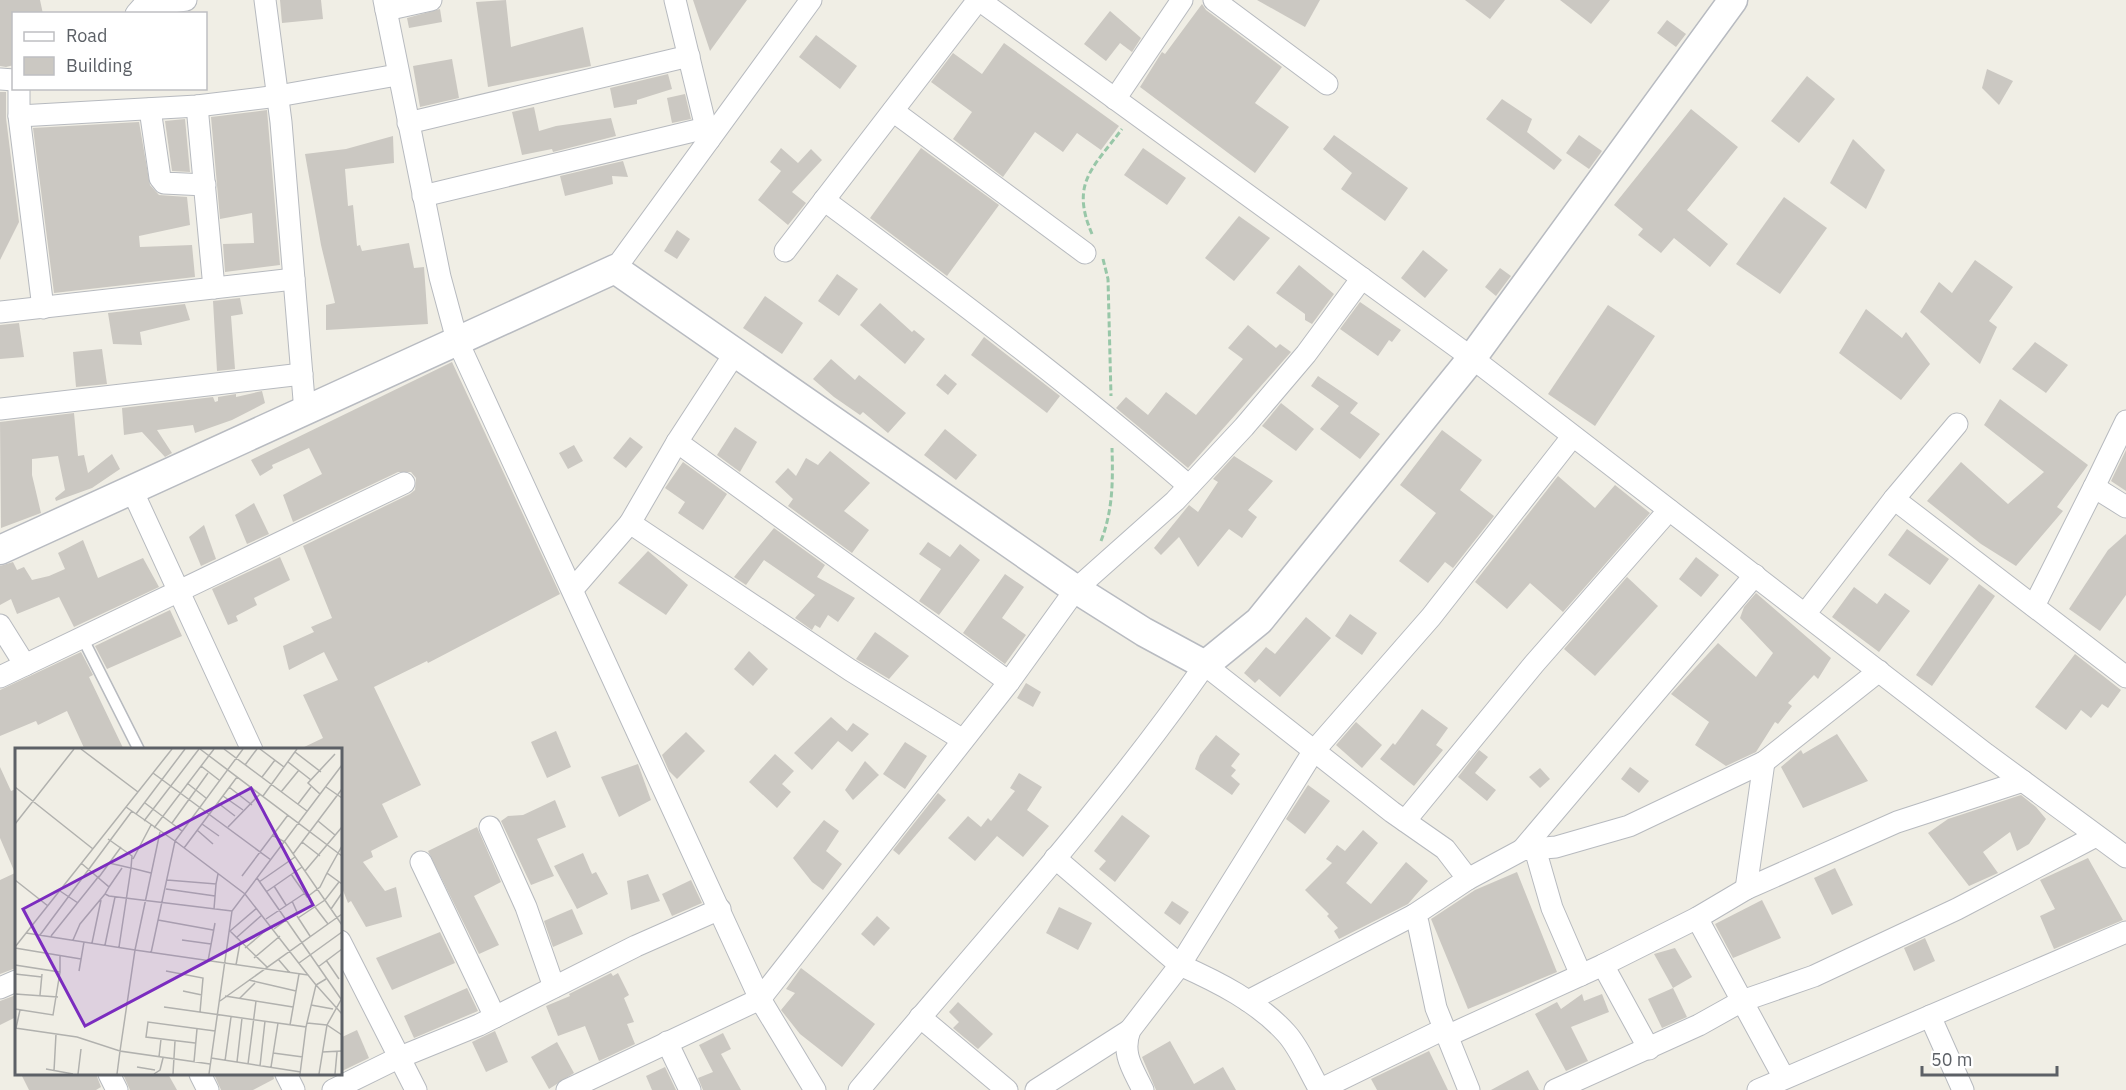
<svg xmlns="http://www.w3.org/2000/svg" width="2126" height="1090" font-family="'IBM Plex Sans',sans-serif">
	<rect width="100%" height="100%" fill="#f0eee5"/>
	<g fill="#cbc8c2">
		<path d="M0,0H40L43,14H14V65L6,67L0,66Z"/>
		<path d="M280,0H321L323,19L282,23Z"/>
		<path d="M506,0L511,47L583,27L591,66L488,87L476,2Z"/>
		<path d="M693,0H747L710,51Z"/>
		<path d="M1257,0H1320L1305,27Z"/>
		<path d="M1465,0H1505L1490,19Z"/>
		<path d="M1560,0H1610L1591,24Z"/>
		<path d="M1202,4L1206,10L1282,67L1255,103L1289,127L1255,173L1140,87L1162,52L1165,54Z"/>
		<path d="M440,9L442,22L409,28L407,18Z"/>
		<path d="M1110,11L1141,38L1132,52L1120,43L1106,61L1084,44Z"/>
		<path d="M1667,20L1686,34L1676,47L1657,33Z"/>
		<path d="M816,35L857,66L840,89L799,57Z"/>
		<path d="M1004,43L1119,126L1101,150L1077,133L1063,152L1035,132L1003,177L953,139L972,112L931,82L953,53L982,74Z"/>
		<path d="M452,59L459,98L420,107L413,66Z"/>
		<path d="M1987,69L2013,81L1999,105L1982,88Z"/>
		<path d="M668,74L672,89L637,100V104L614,108L610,88Z"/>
		<path d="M1807,76L1835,99L1799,143L1771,121Z"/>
		<path d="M0,92H6V118L19,222L0,260Z"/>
		<path d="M685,94L691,119L672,123L667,98Z"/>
		<path d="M1502,99L1532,119L1527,132L1562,160L1554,170L1486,119Z"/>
		<path d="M534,107L539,131L556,126L611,118L616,136L553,152L552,149L522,155L512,112Z"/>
		<path d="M1691,109L1738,147L1687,210L1728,244L1710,267L1674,238L1661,253L1638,235L1643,229L1614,205Z"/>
		<path d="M267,110L280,265L225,272L223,244L254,243L252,213L220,219L211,117Z"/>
		<path d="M185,119L190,172L172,171L165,121Z"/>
		<path d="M139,122L150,185L159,195L187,197L190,225L139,236L140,247L192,245L195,277L54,293L33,128Z"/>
		<path d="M1334,135L1408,188L1385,221L1341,189L1352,173L1323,149Z"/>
		<path d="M1579,135L1602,151L1589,169L1566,153Z"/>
		<path d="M393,136L394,163L345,169L348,206L353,205L357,246L360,245L362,251L409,243L414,268L424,267L428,324L326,330V305L335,303L321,245L305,154L346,149Z"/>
		<path d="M1853,139L1885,170L1866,209L1830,183Z"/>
		<path d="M781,148L798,163L811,149L822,160L792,192L806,203L788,225L758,200L781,171L770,162Z"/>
		<path d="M921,148L999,205L947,276L870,218Z"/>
		<path d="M1143,148L1186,178L1167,205L1124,175Z"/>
		<path d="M623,161L628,177L612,176L613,184L565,196L560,176Z"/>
		<path d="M1784,197L1827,228L1780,294L1736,264Z"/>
		<path d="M1239,216L1270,238L1234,281L1205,258Z"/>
		<path d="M677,230L690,239L677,259L664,251Z"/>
		<path d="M1423,250L1448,270L1425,298L1401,278Z"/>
		<path d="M1975,260L2013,287L1989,321L1997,327L1980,364L1920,312L1939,282L1952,293Z"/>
		<path d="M1299,265L1334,294L1312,324L1305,320V314L1276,293Z"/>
		<path d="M1500,268L1511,276L1496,296L1485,287Z"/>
		<path d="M837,274L858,289L839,316L818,301Z"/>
		<path d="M765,296L803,323L782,354L743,328Z"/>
		<path d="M240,298L243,314L231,316L235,369L217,371L213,301Z"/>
		<path d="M1360,302L1401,330L1392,342L1389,340L1378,356L1340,329Z"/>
		<path d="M880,303L912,332L914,330L925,339L905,364L860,325Z"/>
		<path d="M185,304L190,320L140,332L142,345L113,344L108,313Z"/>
		<path d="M1608,305L1655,336L1595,426L1548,394Z"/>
		<path d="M1866,309L1902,338L1906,332L1930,364L1901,400L1839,353Z"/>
		<path d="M19,323L24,357L0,359V325Z"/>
		<path d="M1248,325L1276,348L1280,344L1291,352L1188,468L1116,408L1126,397L1148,415L1166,392L1196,415L1243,359L1228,348Z"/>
		<path d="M984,337L1060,396L1047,413L971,355Z"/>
		<path d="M2035,342L2068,365L2046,393L2012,369Z"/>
		<path d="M102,349L107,384L76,387L73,352Z"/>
		<path d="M831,359L855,380L859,375L906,413L888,433L863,412L860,415L834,397L813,379Z"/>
		<path d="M452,362L560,594L428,663L427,661L374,687L421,785L382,804L398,837L371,851L373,857L363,862L385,891L396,887L402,917L366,927L351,901L348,903L340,883V750H298L323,738L303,695L338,680L324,652L289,670L283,646L314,632L311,627L332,618L303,546L410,494L415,490L416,478L411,472H398L293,522L283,495L322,474L309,448L272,465L273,468L260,476L251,460Z"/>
		<path d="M945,374L957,384L948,395L936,385Z"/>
		<path d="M1318,376L1358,403L1350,413L1380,434L1360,459L1320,429L1339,406L1311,386Z"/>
		<path d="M262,391L265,403L232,420L195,433L193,425L157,430L172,453L165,457L142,432L124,435L122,408L213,397L215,402L218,401V397L236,394V397Z"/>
		<path d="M2000,399L2088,465L2057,507L2063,511L2016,566L1981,544L1927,501L1961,462L2008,504L2044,472L1984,425Z"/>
		<path d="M1281,403L1314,429L1296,451L1262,426Z"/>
		<path d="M74,413L78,456L84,455L88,473L112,454L120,469L92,488L56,501L55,498L65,490L58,456L32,459V475L41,513L1,528L0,422Z"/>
		<path d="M735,427L757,442L740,472L717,455Z"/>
		<path d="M945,429L977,455L956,480L924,455Z"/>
		<path d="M1442,430L1482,460L1460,490L1494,516L1453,568L1445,562L1428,583L1399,561L1436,513L1400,485Z"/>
		<path d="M630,437L643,447L626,468L613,458Z"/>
		<path d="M574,445L583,461L568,469L559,453Z"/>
		<path d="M2126,450V491L2111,481Z"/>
		<path d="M830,451L870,483L844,511L869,530L852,553L788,506L793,499L775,482L788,468L796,476L806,458L818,465Z"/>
		<path d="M1234,456L1273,481L1248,510L1257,517L1242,538L1229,529L1198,567L1179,537L1161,555L1154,548L1189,505L1198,512L1218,482L1213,479Z"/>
		<path d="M683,462L727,494L703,530L678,513L685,502L665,488Z"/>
		<path d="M1558,476L1595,508L1615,485L1650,513L1563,612L1530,583L1507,609L1475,582Z"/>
		<path d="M254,503L269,534L247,544L235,515Z"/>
		<path d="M204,525L216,559L201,566L189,537Z"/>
		<path d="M774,528L825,565L817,577L855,598L838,622L828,615L820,628L815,625L812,630L795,618L815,595L764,560L746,585L734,577Z"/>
		<path d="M1907,529L1949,559L1930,585L1888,555Z"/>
		<path d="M2126,534V595L2100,631L2069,609L2108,550Z"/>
		<path d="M83,540L98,578L143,558L159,587L74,627L59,597L17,614L11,599L0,605V566L13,562L17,570L24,567L32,580L49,576L65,569L58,553Z"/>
		<path d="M928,542L950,557L960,544L980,560L939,615L919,601L941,569L919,554Z"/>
		<path d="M648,551L688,585L666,615L618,583Z"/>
		<path d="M280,557L290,580L254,598L257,605L236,616L238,621L228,625L212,589Z"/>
		<path d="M1696,557L1719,575L1701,597L1679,579Z"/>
		<path d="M1005,574L1024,587L1002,618L1026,635L1005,664L963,633Z"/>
		<path d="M1627,577L1658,606L1595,676L1564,649Z"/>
		<path d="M1979,584L1995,596L1932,686L1916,675Z"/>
		<path d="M1854,587L1877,604L1885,593L1910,611L1879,652L1832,617Z"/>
		<path d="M1756,593L1831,658L1818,679L1814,675L1788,703L1792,706L1778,724L1775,722L1756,752L1726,766L1695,745L1709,722L1671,694L1718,643L1756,677L1773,653L1740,618L1744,607Z"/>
		<path d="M170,610L182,636L107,669L95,646Z"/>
		<path d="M1350,614L1377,633L1362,655L1335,636Z"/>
		<path d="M1306,617L1331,638L1280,697L1259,679L1255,683L1244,673L1266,647L1275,654Z"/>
		<path d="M875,632L909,656L889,679L856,659Z"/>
		<path d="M749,651L768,669L753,686L734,669Z"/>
		<path d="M81,652L93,675L89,677L124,750H85L67,711L38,725L36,721L0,736V690Z"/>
		<path d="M2075,654L2121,690L2108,708L2102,704L2091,718L2081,710L2066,730L2035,707Z"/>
		<path d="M1026,683L1041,692L1033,707L1017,698Z"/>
		<path d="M1422,709L1448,728L1436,745L1443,750L1414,786L1380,759L1393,743L1395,745Z"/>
		<path d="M831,717L847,731L853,723L869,734L852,752L838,741L812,770L794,753Z"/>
		<path d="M1356,722L1382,745L1362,768L1336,745Z"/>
		<path d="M556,731L571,767L547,778L531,742Z"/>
		<path d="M686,732L705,751L677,779L669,771L662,755Z"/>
		<path d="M1837,734L1868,781L1803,808L1781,767L1801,750L1803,754Z"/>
		<path d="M1216,735L1240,754L1231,766L1236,770L1231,776L1240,784L1232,795L1195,769L1200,755Z"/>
		<path d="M905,742L927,756L905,789L883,774Z"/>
		<path d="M1479,750L1488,757L1475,773L1496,790L1487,801L1458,777Z"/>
		<path d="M775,754L794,771L782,784L791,792L777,808L749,782Z"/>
		<path d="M865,761L879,775L853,800L845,790Z"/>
		<path d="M638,764L651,800L619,817L601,777Z"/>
		<path d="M0,767L11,791L16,789V968L0,974V880L15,873L0,838Z"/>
		<path d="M1630,767L1649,781L1639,793L1621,779Z"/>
		<path d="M1540,768L1550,779L1540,788L1529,777Z"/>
		<path d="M1019,773L1042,787L1027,810L1049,826L1023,857L997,836L975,861L948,838L968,816L981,827L988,818L991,821L1015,791L1010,788Z"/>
		<path d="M1308,785L1330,801L1305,834L1286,819Z"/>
		<path d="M938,793L946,800L899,855L893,850Z"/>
		<path d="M2021,795L2036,807L2046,819L2029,844L2017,851L2010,832L1983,852L1998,873L1969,886L1928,833L1948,819Z"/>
		<path d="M555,800L566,827L537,839L554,876L531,885L501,821L508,816L523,815Z"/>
		<path d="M1122,815L1150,836L1115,882L1099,869L1106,861L1094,851Z"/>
		<path d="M824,820L839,831L826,851L842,864L823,890L812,882L793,858Z"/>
		<path d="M477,827L501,882L474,896L499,945L479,954L428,851Z"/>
		<path d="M1363,830L1378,843L1346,883L1371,904L1406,862L1428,881L1408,904L1339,939L1334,931L1338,928L1327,916L1329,914L1305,890L1332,863L1326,859L1337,845L1345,851Z"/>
		<path d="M583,853L592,874L596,872L608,894L577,909L554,866Z"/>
		<path d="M2088,858L2123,920L2054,949L2040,916L2055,909L2040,880Z"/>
		<path d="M1835,868L1853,905L1832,915L1814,878Z"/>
		<path d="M1517,872L1557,972L1468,1009L1431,919L1475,890Z"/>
		<path d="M648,874L660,901L631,910L627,881Z"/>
		<path d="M691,880L702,903L672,916L662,894Z"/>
		<path d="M1762,900L1781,938L1733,958L1715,924Z"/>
		<path d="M1172,901L1189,912L1180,925L1164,913Z"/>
		<path d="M1059,907L1092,923L1078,950L1046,933Z"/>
		<path d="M572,909L583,934L553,947L544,921Z"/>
		<path d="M877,916L890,928L874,946L861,934Z"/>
		<path d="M440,932L455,963L392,990L376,958Z"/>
		<path d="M1925,938L1935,961L1914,971L1904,948Z"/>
		<path d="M1675,948L1692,977L1673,988L1654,954Z"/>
		<path d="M801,968L875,1024L842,1067L800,1034L781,1010L795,993L786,989Z"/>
		<path d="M611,973L613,976L618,973L629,995L624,998L634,1022L627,1024L635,1044L599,1061L585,1026L558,1036L546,1006L570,996L569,994Z"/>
		<path d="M467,988L478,1011L414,1038L404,1016Z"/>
		<path d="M1673,988L1687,1017L1662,1028L1648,999Z"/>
		<path d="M1582,994L1584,1001L1602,994L1609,1012L1571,1027L1588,1061L1566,1071L1535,1014L1557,1002L1561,1009Z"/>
		<path d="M16,995V1017L0,1025V1001Z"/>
		<path d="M958,1002L993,1034L978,1049L953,1028L959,1022L949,1012Z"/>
		<path d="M357,1030L369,1058L340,1072V1038Z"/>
		<path d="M495,1031L508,1062L486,1072L472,1042Z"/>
		<path d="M723,1033L731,1049L721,1054L741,1090H703L698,1078L713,1072L699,1045Z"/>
		<path d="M1170,1041L1194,1084L1223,1067L1236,1090H1156L1142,1057Z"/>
		<path d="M557,1042L574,1073L549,1089L531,1057Z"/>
		<path d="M1429,1051L1448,1090H1377L1371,1079Z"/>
		<path d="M665,1067L676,1090H652L646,1076Z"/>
		<path d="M1528,1070L1539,1090H1491Z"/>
		<path d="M21,1074H96L101,1087L96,1090H29Z"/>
		<path d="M123,1074H168L177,1090H130Z"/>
		<path d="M214,1074H273L274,1079L253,1090H221Z"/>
	</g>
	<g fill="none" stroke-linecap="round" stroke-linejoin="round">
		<g stroke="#b7babf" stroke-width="13">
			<path id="lane" d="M82,637L139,750"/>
		</g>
		<g stroke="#b7babf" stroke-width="23">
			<g id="street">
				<path d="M265,0L281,122L305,412"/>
				<path d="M384,0L440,277L457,340L760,999L1009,682L1076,589L1175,501L1244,427L1306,354L1362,278"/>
				<path d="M675,0L709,140"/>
				<path d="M979,0L1472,358L1986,754L2126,857"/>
				<path d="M1214,0L1327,84"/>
				<path d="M386,10L431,0"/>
				<path d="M136,14L143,6L186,0"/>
				<path d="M0,79L14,80"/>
				<path d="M19,88V116L43,308"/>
				<path d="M1115,99L1182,0"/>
				<path d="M197,106L214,288"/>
				<path d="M150,109L160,178L164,183L205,185"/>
				<path d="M893,111L1085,253"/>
				<path d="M19,116L197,106L278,96L397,75"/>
				<path d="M408,123L689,56"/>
				<path d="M423,196L706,128"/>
				<path d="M824,200C948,292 1072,385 1189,486"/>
				<path d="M785,251L978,0"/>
				<path d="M615,269L811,0"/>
				<path d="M0,312L294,279"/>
				<path d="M0,409L302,374"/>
				<path d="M677,442L1009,682"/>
				<path d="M2094,487L2126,421"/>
				<path d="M132,490L252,750"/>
				<path d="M1894,499L2126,677"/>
				<path d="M630,523L677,442L735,353"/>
				<path d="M573,589L630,523L850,670L963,740"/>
				<path d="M2034,606L2094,487L2126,507"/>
				<path d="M1805,614L1894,499L1957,424"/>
				<path d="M0,625L25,665"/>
				<path d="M0,677L404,483"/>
				<path d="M1405,821L1534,664L1669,510"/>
				<path d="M490,827L526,907L554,987"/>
				<path d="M1535,849L1552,908L1581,975"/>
				<path d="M1522,850L1755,575"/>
				<path d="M1055,858L1180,965L1130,1030C1121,1054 1133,1069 1143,1090"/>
				<path d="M421,862L495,1017"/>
				<path d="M1468,879L1522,850L1556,847L1629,826L1764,762L1879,671"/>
				<path d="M1746,889L1764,762"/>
				<path d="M1697,918L1784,1078"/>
				<path d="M340,941L416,1090"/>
				<path d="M1603,965L1649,1049"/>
				<path d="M0,988L16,981"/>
				<path d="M1248,1001L1414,915"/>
				<path d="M1930,1016L1963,1090"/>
				<path d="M920,1017L1007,1090"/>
				<path d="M1447,1036L1603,965L1697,918L1746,889L1897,822L2023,781"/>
				<path d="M667,1042L690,1090"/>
				<path d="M109,1074L117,1090"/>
				<path d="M200,1074L208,1090"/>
				<path d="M286,1074L294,1090"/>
				<path d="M333,1090L398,1058L479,1025L636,946L720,909"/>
				<path d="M567,1090L760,999L815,1090"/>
				<path d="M859,1090C976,950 1100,815 1205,665L1392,812L1445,849L1468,879L1414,915L1418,923L1436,1008L1469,1090"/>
				<path d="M1036,1090L1130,1030"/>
				<path d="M1319,1090L1444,1029"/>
				<path d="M1320,1090C1309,1072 1300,1048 1286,1033C1258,1002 1218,982 1180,965L1313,752L1431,617L1572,437"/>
				<path d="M1555,1090L1699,1025L1742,1001L1814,976L1957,909L2096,836"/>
				<path d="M1758,1090L2126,932"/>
			</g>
		</g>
		<g stroke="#b8bbc1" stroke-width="31">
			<path id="secondary" d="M0,550L615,269L1068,584L1144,632L1205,665L1259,621L1472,358L1733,0"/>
		</g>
		<g stroke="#98c7a8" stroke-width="3" stroke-dasharray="6 3" stroke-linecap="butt">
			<path d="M1092,234C1070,183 1093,168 1122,129"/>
			<path d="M1103,259L1108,279L1111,396"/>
			<path d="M1101,541C1113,510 1113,481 1112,448"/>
		</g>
		<use href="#lane" stroke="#fff" stroke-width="10"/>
		<use href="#street" stroke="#fff" stroke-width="21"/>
		<use href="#secondary" stroke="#fff" stroke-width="28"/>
	</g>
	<g transform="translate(15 748)">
		<rect width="327" height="327" fill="#f0eee5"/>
		<path fill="none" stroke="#b1b1ae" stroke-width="1.5" d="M66,1L123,44M185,1L327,108M209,1L292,63M245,1L269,19M280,4L306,24M273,14L296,32M230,17L242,1M186,18L204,32M138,25L256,112M247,29L260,12M172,35L191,50M0,39L78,101M214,39L237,57M311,39L327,50M266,44L284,22M305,46L293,35L320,6M208,48L228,62M248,48L282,1M130,55L167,83M203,55L220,68M283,56L296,39M111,59L160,93L228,1M121,66L170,1M129,73L184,1M303,73L320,87M157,75L193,25M0,76L59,1M187,76L204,88M213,79L245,46M139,80L199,1M182,82L198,96M145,84L120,202L105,303L195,316M257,87L270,94L327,177M93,91L117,108L116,120L136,125M287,94L305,108M327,98L312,125L327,136M169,100L222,29M278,106L327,41M118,111L136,77M66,115L94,139L90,146L94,148L217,163M94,115L116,120L104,199M290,123L327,79M276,126L292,149L305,139L312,125M227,128L273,67M84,129L106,99M242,130L326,251M0,132L33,158M152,132L201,136L203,126M244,134L280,109M259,138L271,157M94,139L107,120M151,141L200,148M45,143L63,155M251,144L287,119M300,159L313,176M199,161L201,136M316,161L327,145M282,168L295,188M283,170L310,152L324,134M251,171L290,145M143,172L198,182M259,181L282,164L277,153M214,182L252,219M215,183L242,160M11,185L120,202L293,227L230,146L160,93L136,205M25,187L117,63M36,188L84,128M221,190L247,167M58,192L65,176L90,146M167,192L196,196M77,195L86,152M90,197L100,149M0,199L157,1M0,200L66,211M230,200L256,178M239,210L265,188M263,211L275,225M311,212L324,231M193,213L200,175M284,215L327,184M0,217L45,224V208M221,217L225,195M303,219L327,201M64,223L69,194M151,223L188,230L185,264M0,226L27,229M311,231L301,237L327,266M234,232L281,243M168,243L187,247M0,246L43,249M25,247L27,226M210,248L278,259M224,251L240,235M205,253L327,166M296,257L318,261M149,259L291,279L285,326M0,261L38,267L45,224M292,275L312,277L327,287M275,277L284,226M291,279L301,237L293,227M0,280L62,289L105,303L102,326M1,280L5,262M180,295L131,289L133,274L200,283M307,304L327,303M258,305L288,309M144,309L146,291M196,310L286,324M210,313L216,269M179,314L182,281M222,314L227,270M233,316L241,253M245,318L250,273M122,319L140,322M256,319L263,275M31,321L58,326M39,323L41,286M63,326L66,301M139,326L145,322L148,310M158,326L160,293M194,326L217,163L327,17M304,326L312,277L327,250M320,326L322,304"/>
		<path fill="#7b2cbf" fill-opacity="0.15" stroke="#7b2cbf" stroke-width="3" d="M236,40L298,157L70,278L8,161Z"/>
		<rect width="327" height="327" fill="none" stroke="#5c6066" stroke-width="3"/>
	</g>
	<rect x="12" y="12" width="195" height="78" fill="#ffffff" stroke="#bebfc2" stroke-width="1.5"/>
	<rect x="24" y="32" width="30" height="9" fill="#ffffff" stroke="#bebfc2" stroke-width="1.5"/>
	<text x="66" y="42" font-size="18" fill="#5c6066">Road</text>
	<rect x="24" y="57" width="30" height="18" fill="#cbc8c2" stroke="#bebfc2" stroke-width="1.5"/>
	<text x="66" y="72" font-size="18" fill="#5c6066">Building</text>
	<path d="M1922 1066v9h135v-9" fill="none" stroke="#5c6066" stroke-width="3"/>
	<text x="1931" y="1066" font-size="18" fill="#5c6066" stroke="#ffffff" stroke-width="4.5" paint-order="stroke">50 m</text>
</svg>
